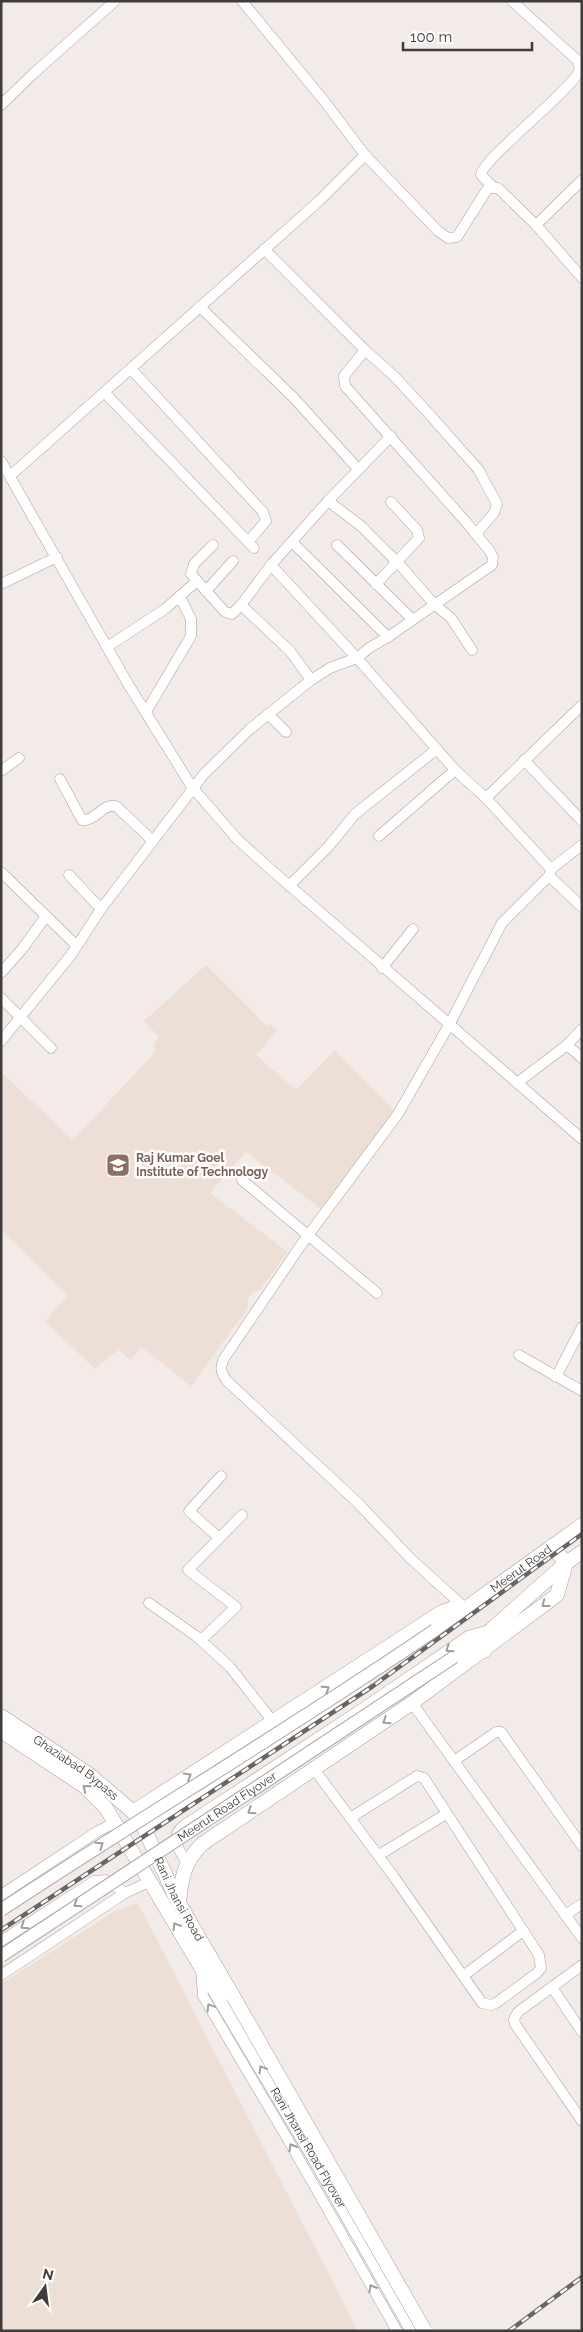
<svg xmlns="http://www.w3.org/2000/svg" width="583" height="2332" font-family="Raleway,sans-serif">
	<rect width="100%" height="100%" fill="#f3ebe7"/>
	<g fill="#eddfd6">
		<path d="M206,965L268,1027L270,1024L277,1031L256,1055L296,1090L335,1050L396,1112L321,1209L246,1152L210,1193L288,1252L259,1291H254L248,1299V1306L243,1315L191,1386L141,1347L131,1360L118,1350L95,1369L45,1321L68,1295L1,1230V1072L73,1140L157,1050L153,1046L159,1037L144,1021Z"/>
		<path d="M138,1903L358,2331H1V1984L115,1911Z"/>
	</g>
	<g fill="none" stroke-linecap="round" stroke-linejoin="round">
		<g stroke="#a8a09c" stroke-width="11">
			<g id="minor">
				<path d="M242,1L325,102L365,155L438,231L448,238L457,237L488,188H498L536,225L582,278"/>
				<path d="M1,105L34,73L115,1"/>
				<path d="M492,186L481,175C481,160 569,93 580,70L577,60L512,1"/>
				<path d="M536,225L582,180"/>
				<path d="M264,249L365,350L395,377L430,415L478,469L497,504L494,513L476,534"/>
				<path d="M200,307L294,398L358,469"/>
				<path d="M131,369L263,512L266,521L248,542"/>
				<path d="M105,393L254,548"/>
				<path d="M1,461L128,684L192,787L237,839L268,867L582,1139"/>
				<path d="M10,476L319,201L365,155"/>
				<path d="M328,501L361,526L400,565L434,604L451,618L472,650"/>
				<path d="M292,542L388,637"/>
				<path d="M213,545L194,564L191,574L225,612L232,614L241,605L271,565L328,501L391,436"/>
				<path d="M337,545L412,619"/>
				<path d="M271,565L357,658L455,770L486,798L551,869L549,876L502,923L449,1025L398,1114L301,1245L223,1360C220,1369 221,1373 227,1381L358,1503L410,1558L465,1608"/>
				<path d="M1,584L57,557"/>
				<path d="M376,584L419,538L417,530L391,502"/>
				<path d="M206,591L233,561"/>
				<path d="M241,605L290,651L311,680"/>
				<path d="M107,647L165,609L197,581"/>
				<path d="M146,712L191,636V619L180,597"/>
				<path d="M268,714L286,732"/>
				<path d="M524,760L582,821"/>
				<path d="M1,771L19,758"/>
				<path d="M60,779L82,820C95,822 103,803 116,806L153,841"/>
				<path d="M486,798L582,705"/>
				<path d="M379,836L455,770"/>
				<path d="M551,869L582,845"/>
				<path d="M1,872L77,946"/>
				<path d="M69,875L101,909"/>
				<path d="M549,876L582,907"/>
				<path d="M289,886L329,846L355,814L437,749"/>
				<path d="M382,968L413,929"/>
				<path d="M1,973L23,948L46,916"/>
				<path d="M1,998L51,1048"/>
				<path d="M1,1041L71,955L101,909L204,774L250,729L311,680L330,668L357,658L369,648L388,637L492,565L493,557L489,550L466,522L345,386L344,376L365,350"/>
				<path d="M567,1045L582,1058"/>
				<path d="M517,1083L567,1045L582,1029"/>
				<path d="M242,1180L377,1293"/>
				<path d="M519,1355L582,1391"/>
				<path d="M556,1377L582,1327"/>
				<path d="M219,1538L189,1511L221,1476"/>
				<path d="M149,1603L196,1636L230,1667L274,1723"/>
				<path d="M201,1640L236,1607L188,1570L242,1515"/>
				<path d="M412,1703L582,1938"/>
				<path d="M454,1761L496,1732H501L582,1846"/>
				<path d="M314,1769L394,1877L482,2003L491,2005L496,2003L537,1973L541,1968L539,1955L424,1778L417,1776L350,1818"/>
				<path d="M144,1828L365,1684"/>
				<path d="M379,1855L446,1814"/>
				<path d="M187,1863C179,1850 169,1838 183,1826L366,1706L468,1636L486,1631"/>
				<path d="M1,1895L98,1831L115,1823"/>
				<path d="M565,1915L582,1904"/>
				<path d="M1,1941L94,1881L106,1880L125,1893"/>
				<path d="M582,1965L518,2012L514,2019L515,2024L582,2121"/>
				<path d="M201,1969L203,1996L287,2138L397,2331"/>
				<path d="M1,1975L125,1893L151,1881"/>
				<path d="M463,1976L523,1931"/>
				<path d="M552,1987L582,2032"/>
			</g>
		</g>
		<g stroke="#a8a09c" stroke-width="14">
			<g id="major">
				<path d="M435,1630L462,1611"/>
				<path d="M454,1657L492,1629"/>
			</g>
		</g>
		<g stroke="#a8a09c" stroke-width="15">
			<g id="highway">
				<path d="M484,1651L492,1629L566,1563L582,1552"/>
				<path id="s1" d="M1,1716L90,1775L133,1812L144,1828L176,1898L233,1996"/>
				<path id="s2" d="M1,1731L84,1786L106,1808L313,2155L413,2331"/>
				<path id="s3" d="M133,1812L442,1612L453,1608L462,1611L582,1525"/>
				<path d="M179,1903C181,1879 184,1862 202,1844L412,1703L557,1595L566,1563L552,1546"/>
			</g>
		</g>
		<use href="#minor" stroke="#fff" stroke-width="10"/>
		<use href="#major" stroke="#fff" stroke-width="12"/>
		<use href="#highway" stroke="#fff" stroke-width="14"/>
		<g stroke="#696563" stroke-width="4.5">
			<g id="rail">
				<path d="M1,1930L373,1686L582,1534"/>
				<path d="M509,2331L582,2277"/>
			</g>
		</g>
		<use href="#rail" stroke="#fff" stroke-width="2.5" stroke-dasharray="8" stroke-linecap="butt"/>
		<g stroke="#a8a09c" stroke-width="14" stroke-linecap="butt">
			<g id="major-bridge">
				<path d="M1,1910C145,1815 293,1727 435,1630"/>
				<path id="s4" d="M1,1956L454,1657"/>
			</g>
		</g>
		<g stroke="#a8a09c" stroke-width="15" stroke-linecap="butt">
			<path id="highway-bridge" d="M233,1996L425,2331"/>
		</g>
		<use href="#major-bridge" stroke="#fff" stroke-width="12"/>
		<use href="#highway-bridge" stroke="#fff" stroke-width="14"/>
	</g>
	<defs><path id="oneway-chevron" d="M-2-3.5L2.5 0L-2 3.5" fill="none" stroke-width="1.6" stroke-linecap="round" stroke-linejoin="round" transform="scale(1.25)"/></defs>
	<g stroke="#9f9e9d">
		<use href="#oneway-chevron" transform="translate(545 1604) rotate(142)"/>
		<use href="#oneway-chevron" transform="translate(449 1649) rotate(145)"/>
		<use href="#oneway-chevron" transform="translate(326 1689) rotate(-33)"/>
		<use href="#oneway-chevron" transform="translate(386 1721) rotate(146)"/>
		<use href="#oneway-chevron" transform="translate(188 1776) rotate(-31)"/>
		<use href="#oneway-chevron" transform="translate(86 1788) rotate(-141)"/>
		<use href="#oneway-chevron" transform="translate(251 1811) rotate(147)"/>
		<use href="#oneway-chevron" transform="translate(100 1845) rotate(-34)"/>
		<use href="#oneway-chevron" transform="translate(77 1904) rotate(147)"/>
		<use href="#oneway-chevron" transform="translate(24 1926) rotate(147)"/>
		<use href="#oneway-chevron" transform="translate(176 1926) rotate(-121)"/>
		<use href="#oneway-chevron" transform="translate(210 2007) rotate(-121)"/>
		<use href="#oneway-chevron" transform="translate(262 2069) rotate(-121)"/>
		<use href="#oneway-chevron" transform="translate(292 2147) rotate(-120)"/>
		<use href="#oneway-chevron" transform="translate(372 2288) rotate(-120)"/>
	</g>
	<defs>
		<g id="university-square" transform="scale(1.25)"><rect x="-9" y="-9" width="18" height="18" rx="4" fill="#8d6e63" stroke="#fff"/><path d="M0-5L7-2L0 1L-7-2ZM-4 1L0 2.5L4 1V4Q0 6-4 4Z" fill="#fff"/></g>
	</defs>
	<g fill-rule="evenodd">
		<use href="#university-square" x="118" y="1165"/>
	</g>
	<g text-anchor="middle" stroke-width="5" stroke-linejoin="round" paint-order="stroke">
		<g font-size="12" font-weight="bold" fill="#785e54" stroke="#fff" text-anchor="start">
			<text x="136" y="1162">Raj Kumar Goel<tspan x="136" dy="14">Institute of Technology</tspan></text>
		</g>
		<g font-size="12" fill="#3f3c3b" stroke="#fff">
			<text dy="4" stroke="none"><textPath href="#s3" startOffset="462">Meerut Road</textPath></text>
			<text dy="4" stroke="none"><textPath href="#s1" startOffset="91">Ghaziabad Bypass</textPath></text>
			<text dy="4" stroke="none"><textPath href="#s4" startOffset="271">Meerut Road Flyover</textPath></text>
			<text dy="4" stroke="none"><textPath href="#s1" startOffset="262">Rani Jhansi Road</textPath></text>
			<text dy="4" stroke="none"><textPath href="#s2" startOffset="526">Rani Jhansi Road Flyover</textPath></text>
		</g>
	</g>
	<rect width="583" height="2332" fill="none" stroke="#3f3c3b" stroke-width="5"/>
	<g transform="translate(45 2287) rotate(14)" stroke="#ffffff" stroke-width="4" paint-order="stroke">
	<path d="M0-4L9 19L0 12L-9 19Z" fill="#3f3c3b"/>
	<text y="-8" font-size="14" font-weight="bold" text-anchor="middle" fill="#3f3c3b">N</text>
	</g>
	<path d="M403 42v8h129v-8" fill="none" stroke="#3f3c3b" stroke-width="2.5"/>
	<text x="410" y="42" font-size="15" fill="#3f3c3b" stroke="#ffffff" stroke-width="4" paint-order="stroke">100 m</text>
</svg>
